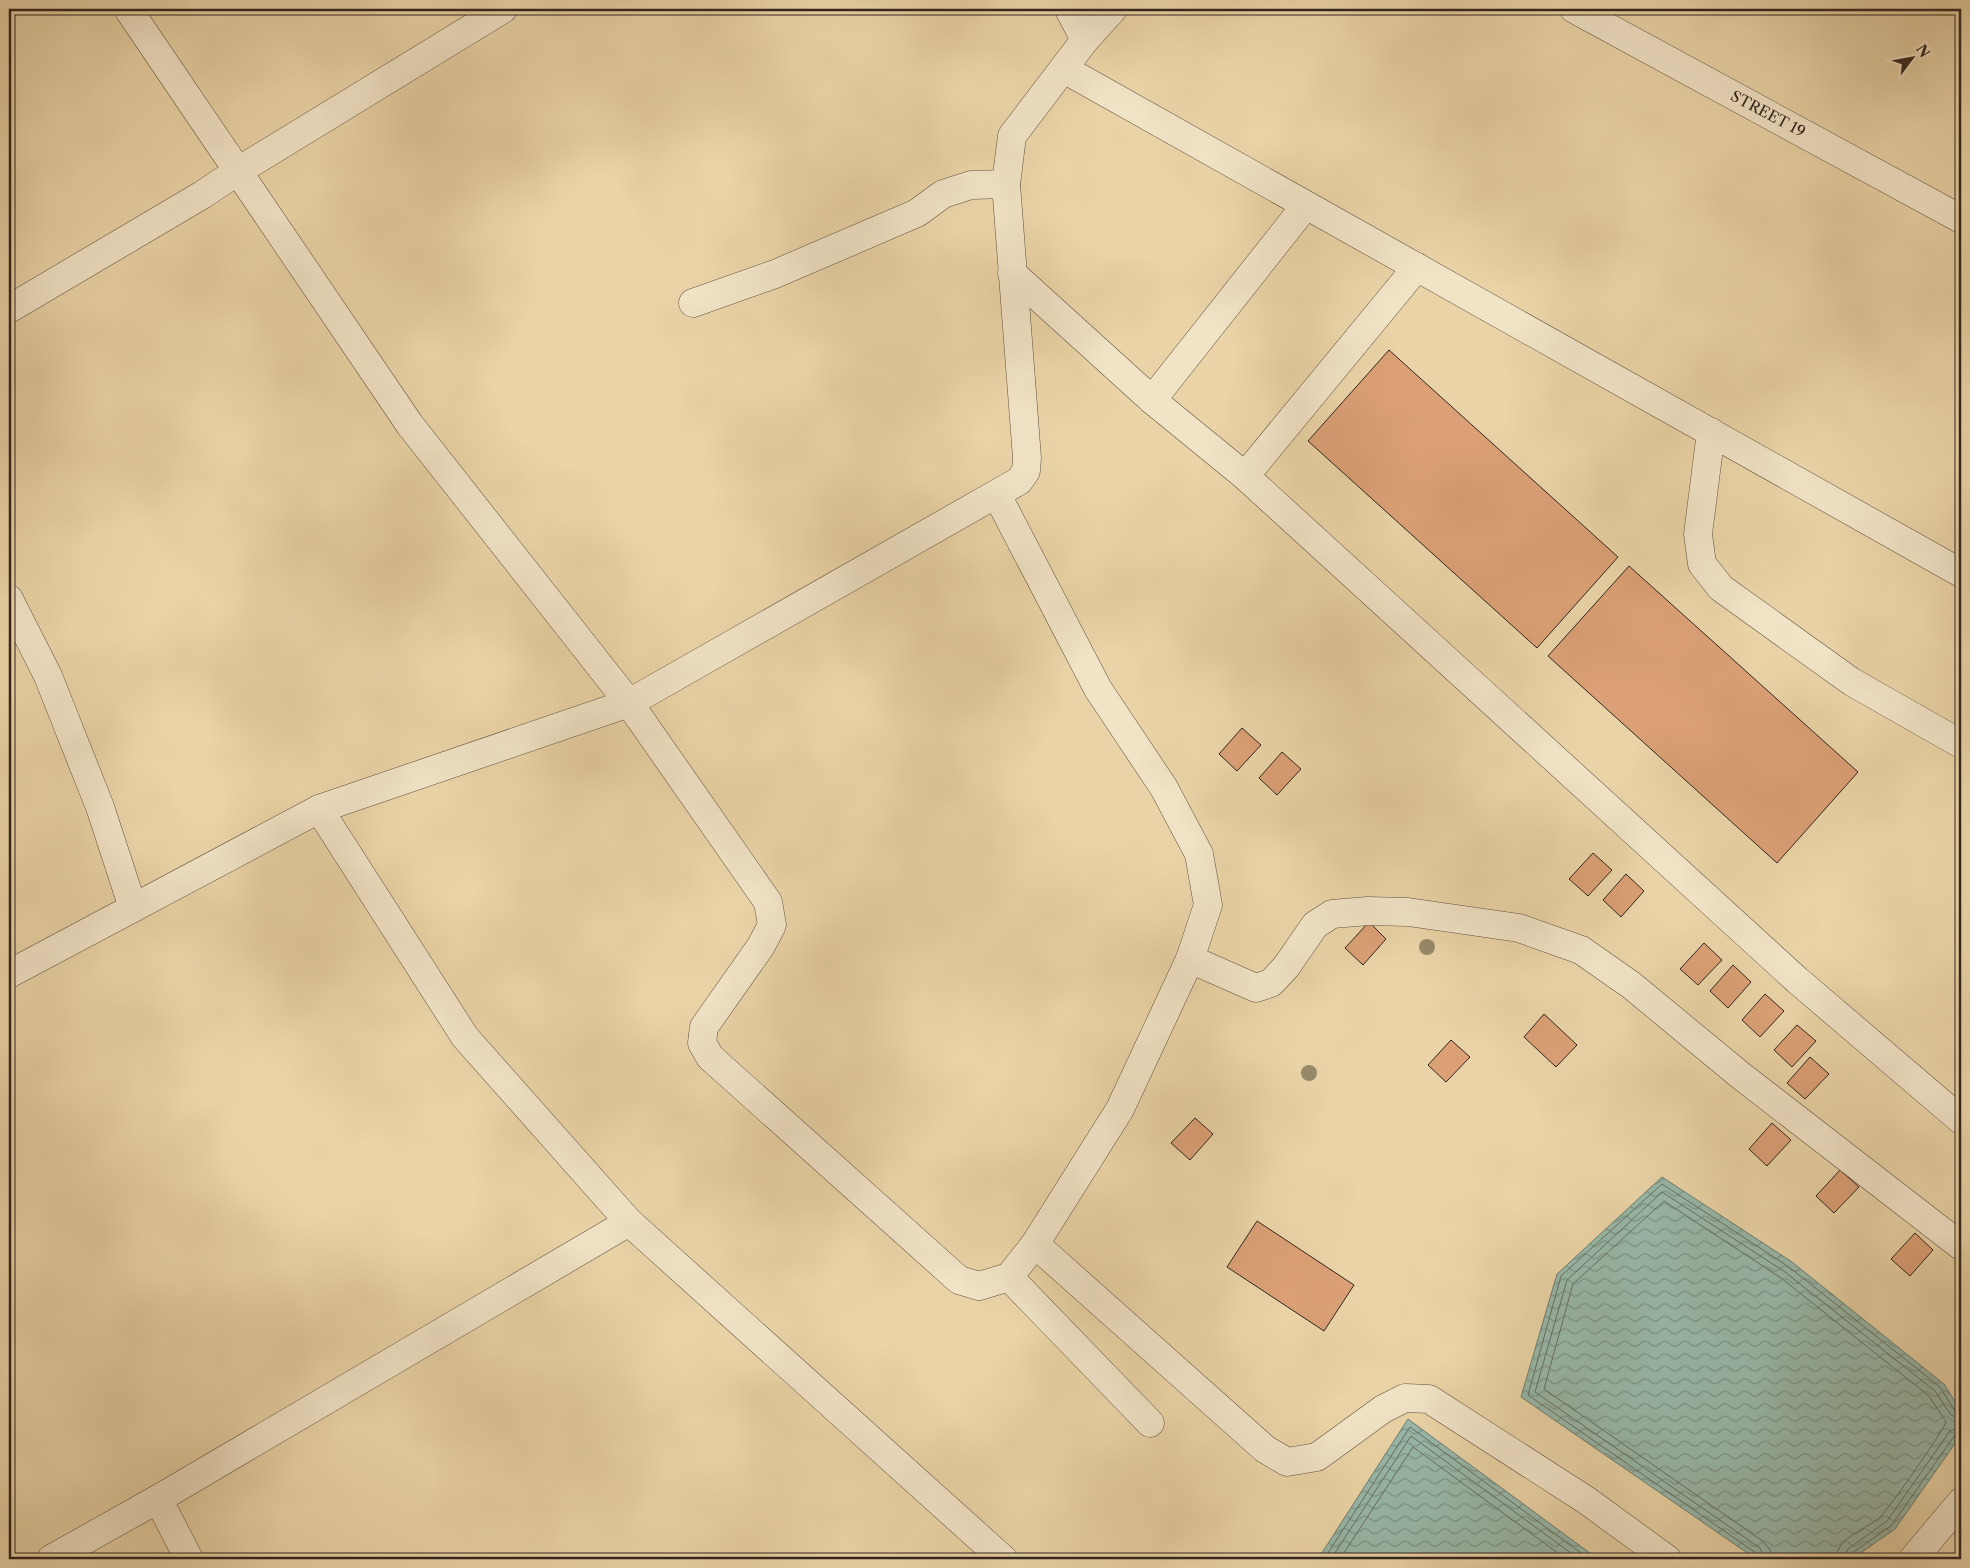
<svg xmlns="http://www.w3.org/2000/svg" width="1970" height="1568" font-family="'Libre Caslon Text',serif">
	<defs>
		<pattern id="water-waves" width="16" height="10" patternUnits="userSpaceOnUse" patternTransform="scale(1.25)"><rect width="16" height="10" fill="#98b8a9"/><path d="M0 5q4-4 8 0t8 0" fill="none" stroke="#7d9589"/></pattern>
	</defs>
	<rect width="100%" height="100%" fill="#ead4a7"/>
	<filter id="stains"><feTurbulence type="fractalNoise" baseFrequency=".004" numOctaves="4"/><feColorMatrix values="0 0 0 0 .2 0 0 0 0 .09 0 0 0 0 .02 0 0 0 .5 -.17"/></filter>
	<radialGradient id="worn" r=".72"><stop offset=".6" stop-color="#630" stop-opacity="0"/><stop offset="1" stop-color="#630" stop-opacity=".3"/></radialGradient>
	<g fill="url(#water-waves)" stroke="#6f7d72">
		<path d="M1662,1177L1792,1262L1944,1384L1961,1411V1435L1895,1529L1852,1559H1756L1521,1397L1557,1274Z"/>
		<path d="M1408,1419L1598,1559H1318Z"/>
	</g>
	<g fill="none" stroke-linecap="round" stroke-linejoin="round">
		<g stroke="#646e64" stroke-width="1">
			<path d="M1324,1559L1410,1427L1589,1559"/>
			<path d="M1331,1559L1411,1436L1579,1559"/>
			<path d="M1340,1559L1413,1447L1566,1559"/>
			<path d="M1758,1559L1756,1553L1528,1395L1561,1276L1662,1184L1789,1267L1940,1387L1955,1411L1961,1413"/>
			<path d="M1765,1559L1760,1548L1535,1392L1567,1280L1662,1192L1785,1272L1935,1391L1951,1415L1961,1419"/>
			<path d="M1772,1559L1770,1550L1764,1542L1544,1389L1573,1284L1664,1201L1781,1278L1929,1396L1946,1422C1944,1430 1890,1507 1881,1516C1867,1530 1837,1536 1836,1559"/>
			<path d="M1844,1559L1848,1549L1887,1521L1950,1431L1961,1426"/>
			<path d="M1850,1559L1852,1553L1891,1526L1955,1435L1961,1433"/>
		</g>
	</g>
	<g fill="#dba076" stroke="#31251f">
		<path d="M1389,350L1618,557L1537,648L1308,441Z"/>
		<path d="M1629,566L1858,772L1777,863L1548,656Z"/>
		<path d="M1242,728L1261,745L1237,771L1219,754Z"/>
		<path d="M1282,752L1301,769L1277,795L1259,778Z"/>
		<path d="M1593,853L1612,870L1588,896L1569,879Z"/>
		<path d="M1626,874L1644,891L1621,917L1603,900Z"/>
		<path d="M1369,922L1386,939L1363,965L1345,948Z"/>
		<path d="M1704,943L1722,960L1698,985L1680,969Z"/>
		<path d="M1733,965L1751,982L1728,1008L1710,991Z"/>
		<path d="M1765,994L1784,1011L1760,1037L1742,1020Z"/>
		<path d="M1544,1014L1577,1045L1556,1067L1524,1037Z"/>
		<path d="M1797,1025L1816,1041L1792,1067L1774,1050Z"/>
		<path d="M1451,1040L1470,1057L1446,1082L1428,1065Z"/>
		<path d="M1810,1057L1829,1074L1805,1099L1787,1083Z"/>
		<path d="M1195,1118L1213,1134L1190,1160L1171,1143Z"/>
		<path d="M1772,1123L1791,1140L1767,1166L1749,1149Z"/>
		<path d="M1840,1170L1859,1187L1834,1213L1816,1196Z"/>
		<path d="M1257,1221L1354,1285L1324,1331L1227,1267Z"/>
		<path d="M1915,1233L1933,1250L1910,1276L1891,1259Z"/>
	</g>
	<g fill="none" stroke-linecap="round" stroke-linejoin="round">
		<g stroke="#5f5141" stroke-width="29">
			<g id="minor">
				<path d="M128,9L410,425L629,703L768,902L772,925L761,946L704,1027L702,1043L710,1057L959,1280L979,1286L1009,1277L1035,1244L1120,1109L1190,959L1208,905L1199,854L1164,788L1098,689L997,495"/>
				<path d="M1069,9L1085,40"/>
				<path d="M1574,9L1961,219"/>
				<path d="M1064,69L1961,573"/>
				<path d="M1012,273L1152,400L1245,476L1797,980L1961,1120"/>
				<path d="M693,303L775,274L917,213L943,194L971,185L1006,184"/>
				<path d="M9,309L202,195L238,171L503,9"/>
				<path d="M1152,400L1306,205"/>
				<path d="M1711,432L1698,534L1702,564L1721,588L1852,682L1961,744"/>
				<path d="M1245,476L1417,267"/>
				<path d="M9,599L48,676L100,807L133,908"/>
				<path d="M319,809L465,1037L629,1222L1003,1559"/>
				<path d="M1190,959L1256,988L1271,983L1286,967L1315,925L1332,914L1368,911L1408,912L1519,928L1581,950L1631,985L1740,1075L1961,1246"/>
				<path d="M9,974L319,809L629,703L1019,481L1026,471L1027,458L1006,184L1012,136L1085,40L1113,9"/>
				<path d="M1035,1244L1265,1449L1287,1462L1317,1457L1383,1409L1405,1398L1429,1399L1586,1500L1667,1559"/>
				<path d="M1009,1277L1150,1423"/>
				<path d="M158,1499L189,1559"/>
				<path d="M51,1559L158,1499L629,1222"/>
				<path d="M1913,1559L1961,1502"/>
			</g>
		</g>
		<use href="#minor" stroke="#f1e3c6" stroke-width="28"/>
	</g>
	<g fill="#97896a">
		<circle cx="1427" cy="947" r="8"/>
		<circle cx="1309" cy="1073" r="8"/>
	</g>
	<g text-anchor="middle" stroke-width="5" stroke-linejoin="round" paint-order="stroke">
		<g font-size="15" fill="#31251f" stroke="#f1e3c6">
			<text transform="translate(1768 114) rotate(28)" y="5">STREET 19</text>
		</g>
	</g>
	<rect width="1970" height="1568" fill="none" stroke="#ead4a7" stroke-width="30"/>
	<rect x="10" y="10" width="1950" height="1548" fill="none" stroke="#31251f" stroke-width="2.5"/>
	<rect x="15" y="15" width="1940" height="1538" fill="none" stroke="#31251f"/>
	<g transform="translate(1912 58) rotate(58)" stroke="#f1e3c6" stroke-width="4" paint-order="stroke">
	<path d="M0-4L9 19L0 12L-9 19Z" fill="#31251f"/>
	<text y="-8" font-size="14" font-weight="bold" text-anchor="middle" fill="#31251f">N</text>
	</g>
	<rect width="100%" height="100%" filter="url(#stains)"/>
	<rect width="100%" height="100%" fill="url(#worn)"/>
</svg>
